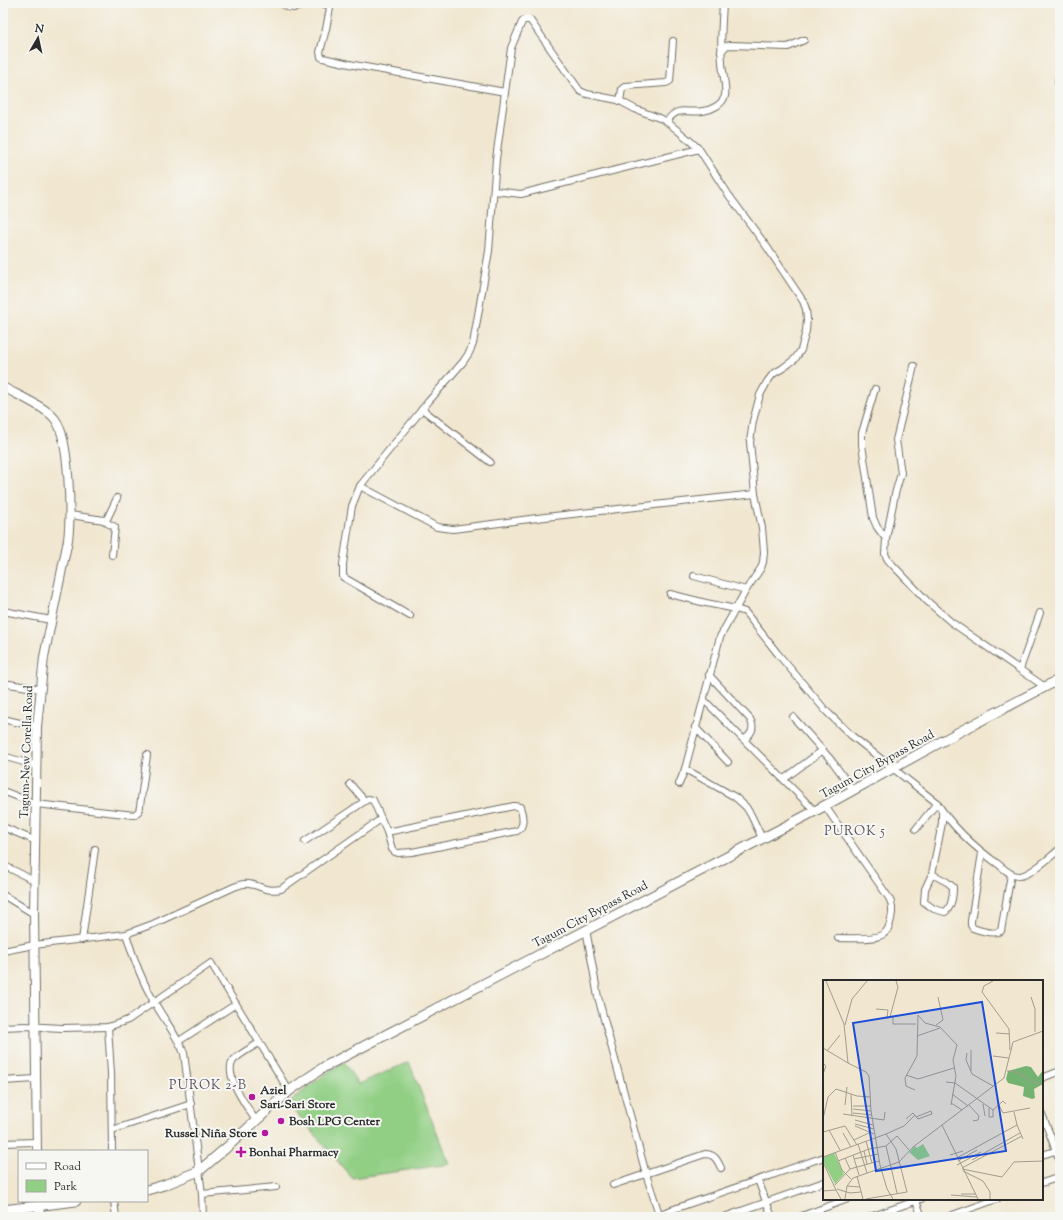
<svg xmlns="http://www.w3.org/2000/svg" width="1063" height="1220" font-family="'Sorts Mill Goudy',serif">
	<rect width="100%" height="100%" fill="#f6f6f2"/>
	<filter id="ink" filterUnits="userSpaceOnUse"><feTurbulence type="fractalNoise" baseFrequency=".025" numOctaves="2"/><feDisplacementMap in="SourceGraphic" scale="8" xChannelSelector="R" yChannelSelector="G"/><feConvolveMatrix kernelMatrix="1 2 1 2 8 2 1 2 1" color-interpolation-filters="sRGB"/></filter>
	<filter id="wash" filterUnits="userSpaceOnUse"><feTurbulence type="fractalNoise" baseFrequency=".012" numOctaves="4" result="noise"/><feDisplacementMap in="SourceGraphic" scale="16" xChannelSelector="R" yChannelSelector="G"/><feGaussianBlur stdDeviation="0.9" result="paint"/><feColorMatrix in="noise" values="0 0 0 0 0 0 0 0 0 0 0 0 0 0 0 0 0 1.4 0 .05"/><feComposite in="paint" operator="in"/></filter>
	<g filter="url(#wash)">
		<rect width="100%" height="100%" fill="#f1e7d0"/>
		<path fill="#91cf84" stroke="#5e7d58" d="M344,1062L358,1084L409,1062L449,1164L352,1178L288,1103L328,1072Z"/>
	</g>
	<g filter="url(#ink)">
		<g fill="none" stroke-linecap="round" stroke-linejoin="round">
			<g stroke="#706d65" stroke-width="8">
				<g id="street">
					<path d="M282,3C287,9 298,10 303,3"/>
					<path d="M320,3L328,5L330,8L326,29L320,52L321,57L323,58L354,65L505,92"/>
					<path d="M721,52L726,46L730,45L788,47L804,40"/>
					<path d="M1058,82L1060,69"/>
					<path d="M620,101L622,89L626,86L666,83L670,81L673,41"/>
					<path d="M667,121C679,105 686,114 703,111C711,110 722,105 725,96C727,88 722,71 722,62C720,42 722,23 723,3"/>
					<path d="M494,191L521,194L699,149"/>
					<path d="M875,389L862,433V445L873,518L877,527L886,539L885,554L888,560L927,601L951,622L1045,687"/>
					<path d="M422,409L490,462"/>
					<path d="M360,486L437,527L453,529L545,517L755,494"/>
					<path d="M70,515L104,520L107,519L117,498"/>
					<path d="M104,520L107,523L115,527L112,555"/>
					<path d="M886,539L895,494L901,473L896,440L914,366"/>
					<path d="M694,576L746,590"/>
					<path d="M670,594L706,603L736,609L745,612L778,654L826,711L852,736L937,803C953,828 974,847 998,864C1004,869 1011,876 1019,876C1030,876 1051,856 1060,849"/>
					<path d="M3,611L51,620"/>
					<path d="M410,616L343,577V564L352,506L360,486L428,402L463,362L469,353L473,344L489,251L496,159L511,48L522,22L524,20H530L580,91L587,94L618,100L635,109L662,119L671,125L688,139L699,149L728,194L767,247L803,301L806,309L807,319L806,331L801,350L795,359L783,368L773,374L767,382L760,395L753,421L750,442L755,494L762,528L764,552L763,562L761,568L746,590L720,637L685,769L679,784"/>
					<path d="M1020,669L1040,613"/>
					<path d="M709,675L750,719C755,728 752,733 745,739"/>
					<path d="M3,683L40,689"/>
					<path d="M704,700L815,811"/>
					<path d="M793,717L832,761L853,790"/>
					<path d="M3,719L37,727"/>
					<path d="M695,727L728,762"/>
					<path d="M3,756L37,766"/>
					<path d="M685,769L735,797L746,807L751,815L762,838"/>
					<path d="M784,779L823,750"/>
					<path d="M350,784L364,800"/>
					<path d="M3,791L36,804L134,815L139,811L140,806L147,755"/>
					<path d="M825,806L889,898C893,905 893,911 891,919C890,925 888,932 882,935C872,940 850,938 838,938"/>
					<path d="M3,827L36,841"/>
					<path d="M916,829L937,803"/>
					<path d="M305,841L368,799L373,800L387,832L392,849L395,852L398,853L412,852L517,831C525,827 523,815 520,807L514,806L387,832"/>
					<path d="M982,853L971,921V925L973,928C981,931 993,935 1001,931L1011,874"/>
					<path d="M3,865L35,881"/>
					<path d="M932,874L925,889L924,902L934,909L945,912C952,907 953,896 953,887L947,882L932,874L942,823V811"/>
					<path d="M3,895L34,914"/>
					<path d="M586,929L598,997L646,1174L660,1217"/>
					<path d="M126,934C133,957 141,979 153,1000C163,1018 176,1034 184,1053L202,1194L203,1217"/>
					<path d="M82,940L95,849"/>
					<path d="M3,951L34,945L126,934L153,924L234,887C239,885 244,883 249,884C263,886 264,892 281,889L381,819"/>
					<path d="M3,1027L25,1026L62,1028L108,1027L128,1020L211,963L289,1091"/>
					<path d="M108,1027L111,1073L112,1151"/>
					<path d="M179,1041L236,1004"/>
					<path d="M1042,1078L1060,1071"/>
					<path d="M3,1081L36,1079"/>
					<path d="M1042,1114L1060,1161"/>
					<path d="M256,1121C248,1108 223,1075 233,1061C237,1056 252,1047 259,1043"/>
					<path d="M112,1130L191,1104"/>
					<path d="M3,1143L36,1142"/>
					<path d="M1042,1155L1058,1150"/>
					<path d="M758,1180L772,1217"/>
					<path d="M1042,1183L1060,1177"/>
					<path d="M613,1185L705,1154C714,1154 717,1159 721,1168"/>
					<path d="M202,1194L276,1187"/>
					<path d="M114,1201L116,1217"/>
					<path d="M916,1201L922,1217"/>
					<path d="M651,1217L824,1157"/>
					<path d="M724,1217L824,1182"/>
					<path d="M799,1217L848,1199"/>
					<path d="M870,1217L921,1199"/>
					<path d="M947,1217L997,1199"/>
				</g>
			</g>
			<g stroke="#706d65" stroke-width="10">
				<g id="secondary">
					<path d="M3,387C17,395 46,407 55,419C70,439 71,515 68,540L44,657L37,727L34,914L37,1151"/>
					<path d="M39,1201L40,1217"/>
				</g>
			</g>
			<g stroke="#706d65" stroke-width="11">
				<g id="primary">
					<path d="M147,1190L164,1185L199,1171L226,1148L289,1091L324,1067L815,811L959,732L1060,679"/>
					<path d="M3,1210L76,1201"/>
				</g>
			</g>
			<use href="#street" stroke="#fff" stroke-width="6"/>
			<use href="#secondary" stroke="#fff" stroke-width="8"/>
			<use href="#primary" stroke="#fff" stroke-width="9"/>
		</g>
	</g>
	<g fill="#b5179e" stroke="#f6f6f2" stroke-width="1.5">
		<circle cx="252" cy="1097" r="4"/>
		<circle cx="281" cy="1121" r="4"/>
		<circle cx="265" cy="1133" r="4"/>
		<path d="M239 1146h4v4h4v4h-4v4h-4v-4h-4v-4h4z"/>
	</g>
	<g text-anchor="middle" stroke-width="4" stroke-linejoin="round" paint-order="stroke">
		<g font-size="12" fill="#2b2b2b" stroke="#f6f6f2">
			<text transform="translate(26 752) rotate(-88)" y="4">Tagum-New Corella Road</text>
			<text transform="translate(877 764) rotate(-29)" y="4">Tagum City Bypass Road</text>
			<text transform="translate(590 914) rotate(-28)" y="4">Tagum City Bypass Road</text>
		</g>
		<g font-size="12" font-weight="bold" fill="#2b2b2b" stroke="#f6f6f2" text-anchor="start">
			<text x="260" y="1094">Aziel<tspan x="260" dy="14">Sari-Sari Store</tspan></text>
			<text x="289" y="1125">Bosh LPG Center</text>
			<text x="257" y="1137" text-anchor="end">Russel Niña Store</text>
			<text x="249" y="1156">Bonhai Pharmacy</text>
		</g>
		<g font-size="13" letter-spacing="1" fill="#5f5161" stroke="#f6f6f2">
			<text x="855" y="835">PUROK 5</text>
			<text x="208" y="1089">PUROK 2-B</text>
		</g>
	</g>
	<g transform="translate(823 980)">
		<rect width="220" height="220" fill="#f1e7d0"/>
		<path d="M100,164L107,176L95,180L86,172L92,166L94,168ZM11,173L21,194L12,204L0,181V177Z" fill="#91cf84"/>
		<path d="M203,86L208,87L215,97L220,90V104L211,109L212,118L209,119L200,116L201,107L185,103L183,99L185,91Z" fill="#74b272"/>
		<path fill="none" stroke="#a29c8e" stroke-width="1" d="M3,1L21,44L25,83L43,92L46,96L48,131L57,185L64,209L70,219M170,1L161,6L159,12L186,49L187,70M208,17L212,29V52M53,29L65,30M65,30L64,38L70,37V44H93M67,37L75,7L73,1M22,45L29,19L44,1M113,45L120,40L115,17M173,53L187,54M94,56L117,48M0,68L25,83M4,71L17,55M144,73L143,80L149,94L170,106M170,76L186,78M0,83L3,86L0,94M148,91V70M184,91L194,92L208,101L220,105M83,95L95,99L131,88M123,102L132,103L170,130L180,121L183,124M92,110L83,106L82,98L94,76L95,35L102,43L117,47L134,65L130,80L133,96L128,125M28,114L29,136M129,114L145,126M128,123L139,130M160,124L162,136M22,125L24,107M146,125L156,136L155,140L150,141M176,125L180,133L207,128M30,126H48M166,128V137H170V130M30,129L48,131M191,132L194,145M30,133L49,135M20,134L61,140L62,132M93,137L108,131M0,139L5,117L13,109L34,116L47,117M83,139L90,133L95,139L109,134L108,131M32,140L50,145M32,144L51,149M119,145L155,219M32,146L51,154M6,150L17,170M0,152L22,146L34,165M20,153L28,167M31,160L48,152M43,161L49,183M35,164L44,193M63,166L74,213M41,171L44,184M12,172L19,190L28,199M30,175L36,195M127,175L140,171M0,177L63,154L81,146L92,135M22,178L27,189M31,179L55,174M130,180L194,145L200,159M149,180L197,153M15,181L46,169L63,166L74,156L86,170M135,181L154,170M0,182L13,210M134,185L158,172M139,188L199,156M139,189L179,197L191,182L220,181M140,191L160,201L167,212V219M34,196L40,219M12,205L27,189L56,181M24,206L37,207M14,209L27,213L38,212M0,211L13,210L18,219M138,214H153M128,215L154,217M22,219L24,206L30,198L76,182L90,167L181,98L190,62L220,51M43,219L84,212L73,169L63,154"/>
		<path fill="#1d4ed8" fill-opacity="0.15" stroke="#1d4ed8" stroke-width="2" d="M159,22L183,171L53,191L30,43Z"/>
		<rect width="220" height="220" fill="none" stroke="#2b2b2b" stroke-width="2"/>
	</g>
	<rect width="1063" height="1220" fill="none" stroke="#f6f6f2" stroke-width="16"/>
	<rect x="18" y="1150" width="130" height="52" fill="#f6f6f2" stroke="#a5a5a2"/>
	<rect x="26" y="1163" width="20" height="6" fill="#ffffff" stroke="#a5a5a2"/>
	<text x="54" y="1170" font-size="12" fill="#2b2b2b">Road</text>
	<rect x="26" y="1180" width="20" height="12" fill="#91cf84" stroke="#a5a5a2"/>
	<text x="54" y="1190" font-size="12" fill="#2b2b2b">Park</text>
	<g transform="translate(38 38) rotate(9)" stroke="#f6f6f2" stroke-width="3" paint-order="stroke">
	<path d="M0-3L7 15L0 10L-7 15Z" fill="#2b2b2b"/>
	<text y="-6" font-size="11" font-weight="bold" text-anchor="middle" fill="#2b2b2b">N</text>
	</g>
</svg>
